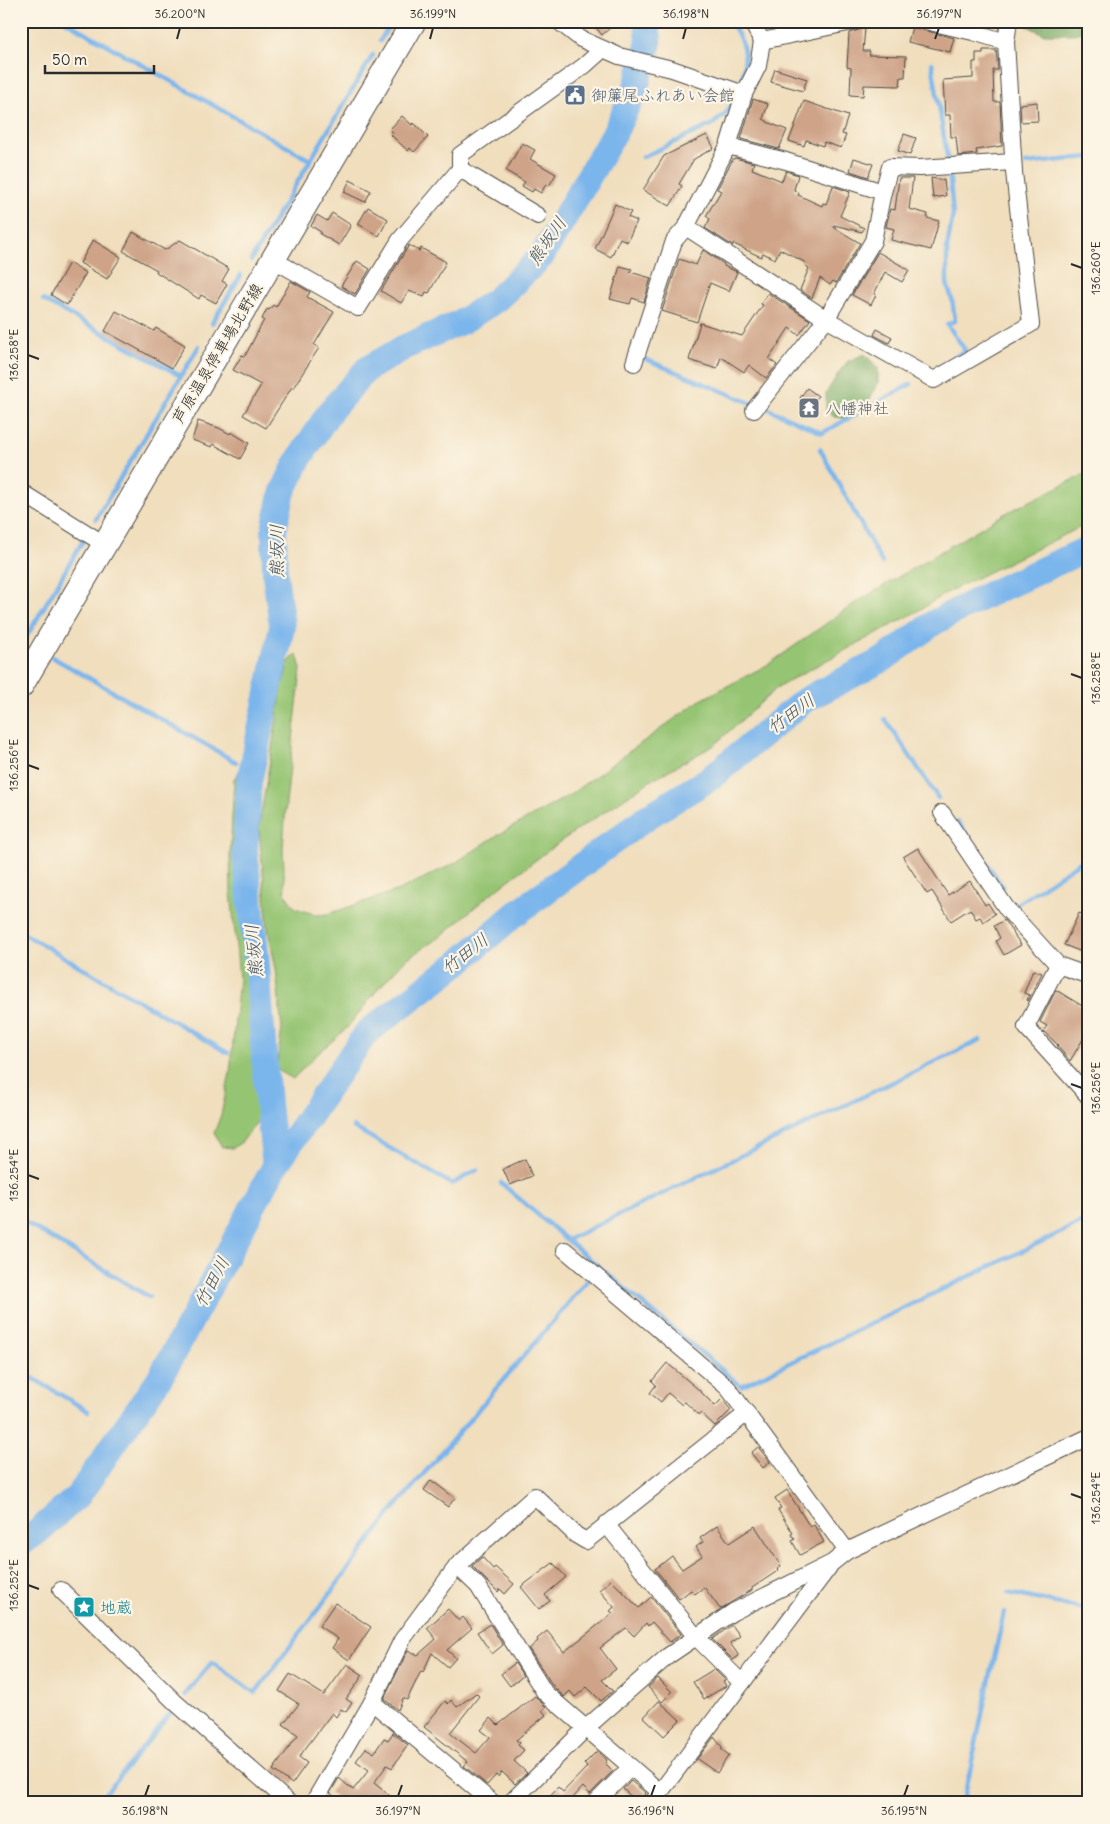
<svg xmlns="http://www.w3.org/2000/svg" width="1110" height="1824" font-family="Delius,'Klee One',sans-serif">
	<rect width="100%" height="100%" fill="#fcf5e5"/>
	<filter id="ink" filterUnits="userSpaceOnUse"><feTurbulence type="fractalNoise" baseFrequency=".02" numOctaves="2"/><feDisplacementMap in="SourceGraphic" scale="10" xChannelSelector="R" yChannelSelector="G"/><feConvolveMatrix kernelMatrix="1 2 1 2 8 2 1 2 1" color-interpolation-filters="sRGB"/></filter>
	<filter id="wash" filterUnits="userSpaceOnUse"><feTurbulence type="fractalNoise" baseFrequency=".0096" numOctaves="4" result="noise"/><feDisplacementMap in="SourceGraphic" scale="20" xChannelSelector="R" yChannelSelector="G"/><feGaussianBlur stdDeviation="1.12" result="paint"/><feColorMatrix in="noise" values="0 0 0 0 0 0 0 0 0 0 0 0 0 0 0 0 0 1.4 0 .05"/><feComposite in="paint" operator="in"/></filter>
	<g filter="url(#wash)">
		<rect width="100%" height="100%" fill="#f0debd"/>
		<g fill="#95c472" stroke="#60784e">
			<path d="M1089,472V523L946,593L918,611L779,686L713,746L653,779L561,841L488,896L440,937L405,960L378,989L346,1029L314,1057L293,1079L276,1069L282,1029L276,969L268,930L259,827L282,687L289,661L297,654L301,669L286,803L283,849L285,894L295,908L317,915L328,914L399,890L455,863L496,836L568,796L699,701L769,664L858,601L1004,514Z"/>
			<path d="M241,769L244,773L245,789L240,827L241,884L252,988L254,1042L261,1103L260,1118L242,1142L232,1148L222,1147L214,1133L221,1115L230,1073L239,978L231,892L230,857L234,779Z"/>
		</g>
		<g fill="#78aa64" stroke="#526a48">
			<path d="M1023,21H1089V31L1073,34H1044L1023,24Z"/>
			<path d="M865,354L878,368V383L870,399L844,418L834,417L826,410V393L839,372L848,361Z"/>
		</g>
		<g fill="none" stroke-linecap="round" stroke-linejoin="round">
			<g stroke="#7ab5ec" stroke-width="4.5">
				<path d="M65,21L310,160"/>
				<path d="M730,21C744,41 748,55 742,79"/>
				<path d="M380,41L392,21"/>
				<path d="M932,63L948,162"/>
				<path d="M643,157L713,124L725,114L731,105"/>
				<path d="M1026,164L1089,157"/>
				<path d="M251,260L373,55"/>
				<path d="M43,300L181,376"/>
				<path d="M212,323L241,275"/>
				<path d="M645,359L751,403"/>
				<path d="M937,369L965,350L947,324L955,321L952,299L947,284V248L953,214L949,170"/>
				<path d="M762,406L822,433L911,384"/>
				<path d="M820,449L882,563"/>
				<path d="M96,519L199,346"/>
				<path d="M21,646L84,539"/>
				<path d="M52,657L236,762"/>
				<path d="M885,719L938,798"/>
				<path d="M958,822L1003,887"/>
				<path d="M1017,904L1080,862"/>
				<path d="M21,932L228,1053"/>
				<path d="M353,1127L452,1184L477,1170"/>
				<path d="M501,1183L567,1240L980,1040"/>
				<path d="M21,1220L149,1297"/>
				<path d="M567,1240L741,1386L1089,1219"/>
				<path d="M21,1371L88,1411"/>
				<path d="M1008,1593L1089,1610"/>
				<path d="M185,1695L212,1662L255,1693L393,1510L588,1280"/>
				<path d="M98,1803L173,1710"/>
				<path d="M963,1803L1004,1612"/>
			</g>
			<g stroke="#7ab5ec" stroke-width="26">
				<path d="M275,1166L268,1104L256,954L245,852L249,782L282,627L275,574L274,529L283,491L299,459L330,411L367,369L405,347L463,321L496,300L541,257L614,134L635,90L649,42L647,21"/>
				<path d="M21,1543L35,1534L78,1496L161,1376L275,1166L366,1033L458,963L514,915L647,817L709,779L805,700L884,659L935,622L987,595L1089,548"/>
			</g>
		</g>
		<g id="blocks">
			<g fill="#cea387">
				<path d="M591,21H618L602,35Z"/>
				<path d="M912,27L954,38L950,52L908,42Z"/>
				<path d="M865,28L863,51H870L869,55L906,56L905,77H901L900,86L864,85L863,96L850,95L851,68L847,67L849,33Z"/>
				<path d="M983,50H996L998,70H993L994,102H1000L1002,146L976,150L977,154L958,156L956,137H951L950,115H945L943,80L973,78V62H976V53H983Z"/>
				<path d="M775,69L807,79L803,91L771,82Z"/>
				<path d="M753,99L768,104L763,119L767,121V122L787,130L779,149L741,139Z"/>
				<path d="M804,101L848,116L842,134L846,135L841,148L824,142L823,146L806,140L804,146L789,141Z"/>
				<path d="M1037,102L1038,121L1021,122L1020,104Z"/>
				<path d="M402,116L412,125L414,123L428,137L414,152L410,148L408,151L391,135L393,133L390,129Z"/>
				<path d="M904,134L916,138L910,155L898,151Z"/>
				<path d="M707,135L714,148L694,159L679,184L682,186L670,206L643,190L664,156Z"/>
				<path d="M522,143L535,150L530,159L556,174L549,186L546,184L541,193L534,189L532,192L522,186L525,182L506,171Z"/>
				<path d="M735,158L754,163L752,169L782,181L786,171L798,175L794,190L799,193L798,195L822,206L823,203L826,204L833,186L850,192L840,216L864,228L862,232L834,225L833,227L860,243L836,283L833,281L830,285L820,278L812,298L800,290L809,268L805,265L806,263L780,249L775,259L763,253L761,257L734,244L733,246L705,228L710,219L706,216L721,191L717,189L733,159Z"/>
				<path d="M854,158L873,164L868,177L850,171Z"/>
				<path d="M899,178H913L909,209L928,214L927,218L939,221L931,250L891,240L894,229L886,227L890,209L895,210Z"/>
				<path d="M931,178L944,180L946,196L933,198Z"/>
				<path d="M350,180L371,191L365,202L344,192Z"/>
				<path d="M615,204L631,212L628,217L637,221L627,242L620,238L611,257L595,249Z"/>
				<path d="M368,207L388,219L379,236L358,224Z"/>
				<path d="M332,213L351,225L339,245L320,234L321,232L311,226L317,215L327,221Z"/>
				<path d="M133,232L165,250L180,240L229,269L222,281L227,284L216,303L201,295L199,299L156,272L157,270L123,251Z"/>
				<path d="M93,240L121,257L107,279L80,263Z"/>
				<path d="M409,245L419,251L421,248L446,262L429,293L426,292L424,297L409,291L401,303L381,291Z"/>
				<path d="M703,250L724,264V266L737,272L729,291L710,283L697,322L662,311L679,259L696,265Z"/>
				<path d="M878,252L909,270L902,282L885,272L874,294L876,295L871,305L852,295Z"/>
				<path d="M357,261L370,269L355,294L341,286Z"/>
				<path d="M69,263L86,273L67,305L51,295Z"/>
				<path d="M620,266L632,269L630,272L651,278L644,302L632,298L630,304L610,299Z"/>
				<path d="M291,281L310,292L307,297L334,312L314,345L319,348L293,388L292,387L266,428L243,415L261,385L233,370L242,355L245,356L264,320L262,319L267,309L269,310L273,305L276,307Z"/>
				<path d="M768,293L810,320L799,335L789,328L769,359L777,365L766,378L749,365L744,372L721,357L717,369L689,360L700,323L742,336L763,305L761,304Z"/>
				<path d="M116,311L154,331L156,328L185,345L172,368L105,331Z"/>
				<path d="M877,329L892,337L889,343L874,335Z"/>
				<path d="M807,388L818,396L812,406L800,398Z"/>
				<path d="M198,421L219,428L230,434L231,432L249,443L240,459L213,444L212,447L192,440Z"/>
				<path d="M918,848L948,895L970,881L985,905L988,903L995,914L983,922L980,917L976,919L970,909L951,921L932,891L927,894L903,857Z"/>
				<path d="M1079,913L1089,917V936L1082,952L1064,945Z"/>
				<path d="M1004,920L1021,945L1004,955L996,941L1000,938L994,926Z"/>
				<path d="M1033,970L1042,973L1028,1001L1027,1000L1029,995L1024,993Z"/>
				<path d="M1056,990L1089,1010V1029L1070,1061L1057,1046L1058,1045L1043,1031L1047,1026L1040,1022Z"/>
				<path d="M525,1159L532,1176L510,1185L503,1169Z"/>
				<path d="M667,1363L699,1390L715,1406L722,1399L731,1410L715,1426L701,1413L699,1415L685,1402L682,1405L668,1393L661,1402L650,1393L656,1385L652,1381Z"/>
				<path d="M758,1447L770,1462L763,1468L751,1453Z"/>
				<path d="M431,1480L455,1498L448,1507L424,1490Z"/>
				<path d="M787,1490L810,1527L814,1525L824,1542L800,1555L792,1541L795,1539L791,1534L793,1533L778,1510L781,1508L775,1498Z"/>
				<path d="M717,1526L729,1543L755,1526L781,1566L777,1568L779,1570L752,1588V1590L720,1609L704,1587L695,1594L691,1590L679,1599L655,1569L672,1556L682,1569L702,1556L696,1547L703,1542L700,1538Z"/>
				<path d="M482,1557L493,1569L495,1567L514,1584L505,1594L500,1589L498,1592L472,1566Z"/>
				<path d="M553,1563L566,1577L545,1595L550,1601L539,1609L521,1587Z"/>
				<path d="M611,1580L639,1608L651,1597L681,1634L670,1642L652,1622L648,1626L646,1623L634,1636L626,1628L600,1648L616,1669L602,1680L613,1691L601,1701L587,1687L575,1697L570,1691L564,1697L553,1686L529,1649L538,1641L537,1639L547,1631L564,1652L613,1613L610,1611L614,1607L599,1590Z"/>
				<path d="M335,1603L371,1627L349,1660L332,1648L338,1639L319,1626Z"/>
				<path d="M448,1609L459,1621L463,1617L472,1628L447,1650L456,1658L448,1667L432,1653L423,1672L421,1671L407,1700L403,1698L398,1710L384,1699L408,1650L418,1655L436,1639L427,1628Z"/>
				<path d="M490,1624L503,1645L492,1654L477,1632Z"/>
				<path d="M732,1625L740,1636L730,1643L739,1656L733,1660L712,1639Z"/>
				<path d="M515,1663L523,1676L510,1686L501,1674Z"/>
				<path d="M347,1664L363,1675L346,1699L352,1703L346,1712L341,1709L336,1717L332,1713L299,1757L307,1763L292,1784L273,1770L298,1735L283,1724L299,1704L279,1691L290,1674L324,1695Z"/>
				<path d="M714,1669L725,1680L723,1681L726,1686L704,1699L693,1682Z"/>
				<path d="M658,1678L672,1692L662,1702L648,1687Z"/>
				<path d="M476,1693L479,1696L450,1733L476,1753L490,1737L481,1730L491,1718L498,1725L535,1696L546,1707L542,1710L546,1715L516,1740L520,1743L518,1745L524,1750L514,1761L527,1773L515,1784L502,1772L498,1777L496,1775L487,1785L464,1766L468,1762L424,1727L445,1701L448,1704L451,1700L457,1707Z"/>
				<path d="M659,1701L680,1720L664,1736L644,1717Z"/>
				<path d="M393,1733L408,1745L392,1768L387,1765L374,1783L399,1803H343L330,1793L339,1778L353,1790L369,1770L356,1761L366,1748L374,1753L384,1738L388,1740Z"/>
				<path d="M714,1737L722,1747L721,1749L729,1755L717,1773L697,1759Z"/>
				<path d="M597,1751L607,1760L605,1763L613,1771L590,1794L583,1787L571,1800L574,1803H543L558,1787L563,1792L587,1767L584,1764Z"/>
				<path d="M631,1781L646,1793L637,1802L623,1789Z"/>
			</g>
		</g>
	</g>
	<g filter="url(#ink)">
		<use href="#blocks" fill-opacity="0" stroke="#494641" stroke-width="1"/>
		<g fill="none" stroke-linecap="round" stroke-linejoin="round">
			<g stroke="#494641" stroke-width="18">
				<g id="minor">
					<path d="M558,21L581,39L619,56L672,69L744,94"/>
					<path d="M925,21L973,32L1006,42"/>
					<path d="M762,41L857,21"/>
					<path d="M728,146L786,161L883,192"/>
					<path d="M460,169V155L584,66L603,49"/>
					<path d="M686,227L826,319L934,380L1031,324L1014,172L1006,42L1009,21"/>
					<path d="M274,260L358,308L400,240L460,169L538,216"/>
					<path d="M634,363L674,241L686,227L728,146L744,94L758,66L762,41L751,21"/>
					<path d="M754,410L826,319L873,241L883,192L890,167L920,168L1013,162"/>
					<path d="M21,492L104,544"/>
					<path d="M942,813L1007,909L1058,965L1089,976"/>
					<path d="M1058,965L1026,1027L1089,1097"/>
					<path d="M565,1250L728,1388L847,1551"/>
					<path d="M606,1524L696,1637L742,1683"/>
					<path d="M457,1566L478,1586L545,1693L660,1792"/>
					<path d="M61,1590L175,1702L289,1803"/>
					<path d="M372,1702L402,1640L457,1566L535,1496L576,1535L586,1541L747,1413"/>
					<path d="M313,1803L372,1702L493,1803"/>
					<path d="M510,1803L586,1728L668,1656L733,1612L832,1563L847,1551L1089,1437"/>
					<path d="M595,1803L631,1767"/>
					<path d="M652,1803L829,1567"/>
				</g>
			</g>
			<g stroke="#494641" stroke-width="26">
				<path id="secondary" d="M21,686L414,21"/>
			</g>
			<use href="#minor" stroke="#fff" stroke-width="16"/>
			<use href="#secondary" stroke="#fff" stroke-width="24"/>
		</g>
	</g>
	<path fill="none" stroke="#2b2b2b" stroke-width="2" d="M177,39L180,28M430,39L433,28M683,39L686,28M935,39L939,28M1071,264L1082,268M28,355L39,359M1071,674L1082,678M28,765L39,769M1071,1084L1082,1088M28,1175L39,1179M1071,1494L1082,1498M28,1585L39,1589M145,1796L149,1785M398,1796L402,1785M651,1796L655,1785M904,1796L908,1785"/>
	<defs>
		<g id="civic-square" transform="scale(1.125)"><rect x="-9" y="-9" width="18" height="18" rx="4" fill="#5c6f8a" stroke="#fcf5e5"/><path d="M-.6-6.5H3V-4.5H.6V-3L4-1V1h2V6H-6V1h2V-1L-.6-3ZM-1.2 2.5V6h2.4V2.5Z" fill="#fff"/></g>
		<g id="temple-square" transform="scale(1.125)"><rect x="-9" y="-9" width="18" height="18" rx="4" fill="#6b7280" stroke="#fcf5e5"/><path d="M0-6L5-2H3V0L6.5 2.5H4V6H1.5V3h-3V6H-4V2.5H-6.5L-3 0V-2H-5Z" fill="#fff"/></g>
		<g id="sight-square" transform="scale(1.125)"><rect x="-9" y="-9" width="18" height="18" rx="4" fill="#0f9aa8" stroke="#fcf5e5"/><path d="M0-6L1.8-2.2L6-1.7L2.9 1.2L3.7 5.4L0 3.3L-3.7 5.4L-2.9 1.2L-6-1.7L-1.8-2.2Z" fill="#fff"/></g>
	</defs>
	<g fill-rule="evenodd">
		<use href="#civic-square" x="575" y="95"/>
		<use href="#temple-square" x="809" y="408"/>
		<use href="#sight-square" x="84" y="1607"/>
	</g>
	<g text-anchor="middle" stroke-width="4.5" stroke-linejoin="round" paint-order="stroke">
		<g font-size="16" fill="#4e5e75" stroke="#fcf5e5" text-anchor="start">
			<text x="591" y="101">御簾尾ふれあい会館</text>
		</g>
		<g font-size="16" fill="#2b2b2b" stroke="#fcf5e5">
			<text transform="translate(217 353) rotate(-59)" y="6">芦原温泉停車場北野線</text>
		</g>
		<g font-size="16" fill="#5b616d" stroke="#fcf5e5" text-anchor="start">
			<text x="825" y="414">八幡神社</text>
		</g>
		<g font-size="16" fill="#0d838f" stroke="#fcf5e5" text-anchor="start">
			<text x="100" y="1613">地蔵</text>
		</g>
		<g font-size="18" font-style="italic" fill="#435465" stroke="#fcf5e5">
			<text transform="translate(547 241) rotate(-55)" y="6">熊坂川</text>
			<text transform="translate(277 551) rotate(-90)" y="6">熊坂川</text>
			<text transform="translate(791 714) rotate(-36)" y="6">竹田川</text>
			<text transform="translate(254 951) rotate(-95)" y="6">熊坂川</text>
			<text transform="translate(465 954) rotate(-38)" y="6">竹田川</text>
			<text transform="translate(212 1282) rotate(-62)" y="6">竹田川</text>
		</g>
	</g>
	<rect width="1110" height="1824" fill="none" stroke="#fcf5e5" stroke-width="55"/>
	<path d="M45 65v8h109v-8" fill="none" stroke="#2b2b2b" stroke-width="2.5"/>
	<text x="52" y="65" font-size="15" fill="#2b2b2b" stroke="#fcf5e5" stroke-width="4" paint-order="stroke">50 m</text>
	<rect x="28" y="28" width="1054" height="1768" fill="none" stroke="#2b2b2b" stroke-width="2"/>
	<g font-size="12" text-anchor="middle" fill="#2b2b2b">
		<text x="180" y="18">36.200°N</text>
		<text x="433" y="18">36.199°N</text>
		<text x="686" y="18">36.198°N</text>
		<text x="939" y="18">36.197°N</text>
		<text transform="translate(1096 268) rotate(-90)" y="4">136.260°E</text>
		<text transform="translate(14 355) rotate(-90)" y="4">136.258°E</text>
		<text transform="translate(1096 678) rotate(-90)" y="4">136.258°E</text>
		<text transform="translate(14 765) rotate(-90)" y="4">136.256°E</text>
		<text transform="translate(1096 1088) rotate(-90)" y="4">136.256°E</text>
		<text transform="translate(14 1175) rotate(-90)" y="4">136.254°E</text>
		<text transform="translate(1096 1498) rotate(-90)" y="4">136.254°E</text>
		<text transform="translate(14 1585) rotate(-90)" y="4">136.252°E</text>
		<text x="145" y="1815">36.198°N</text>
		<text x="398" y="1815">36.197°N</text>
		<text x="651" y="1815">36.196°N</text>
		<text x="904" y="1815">36.195°N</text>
	</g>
</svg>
